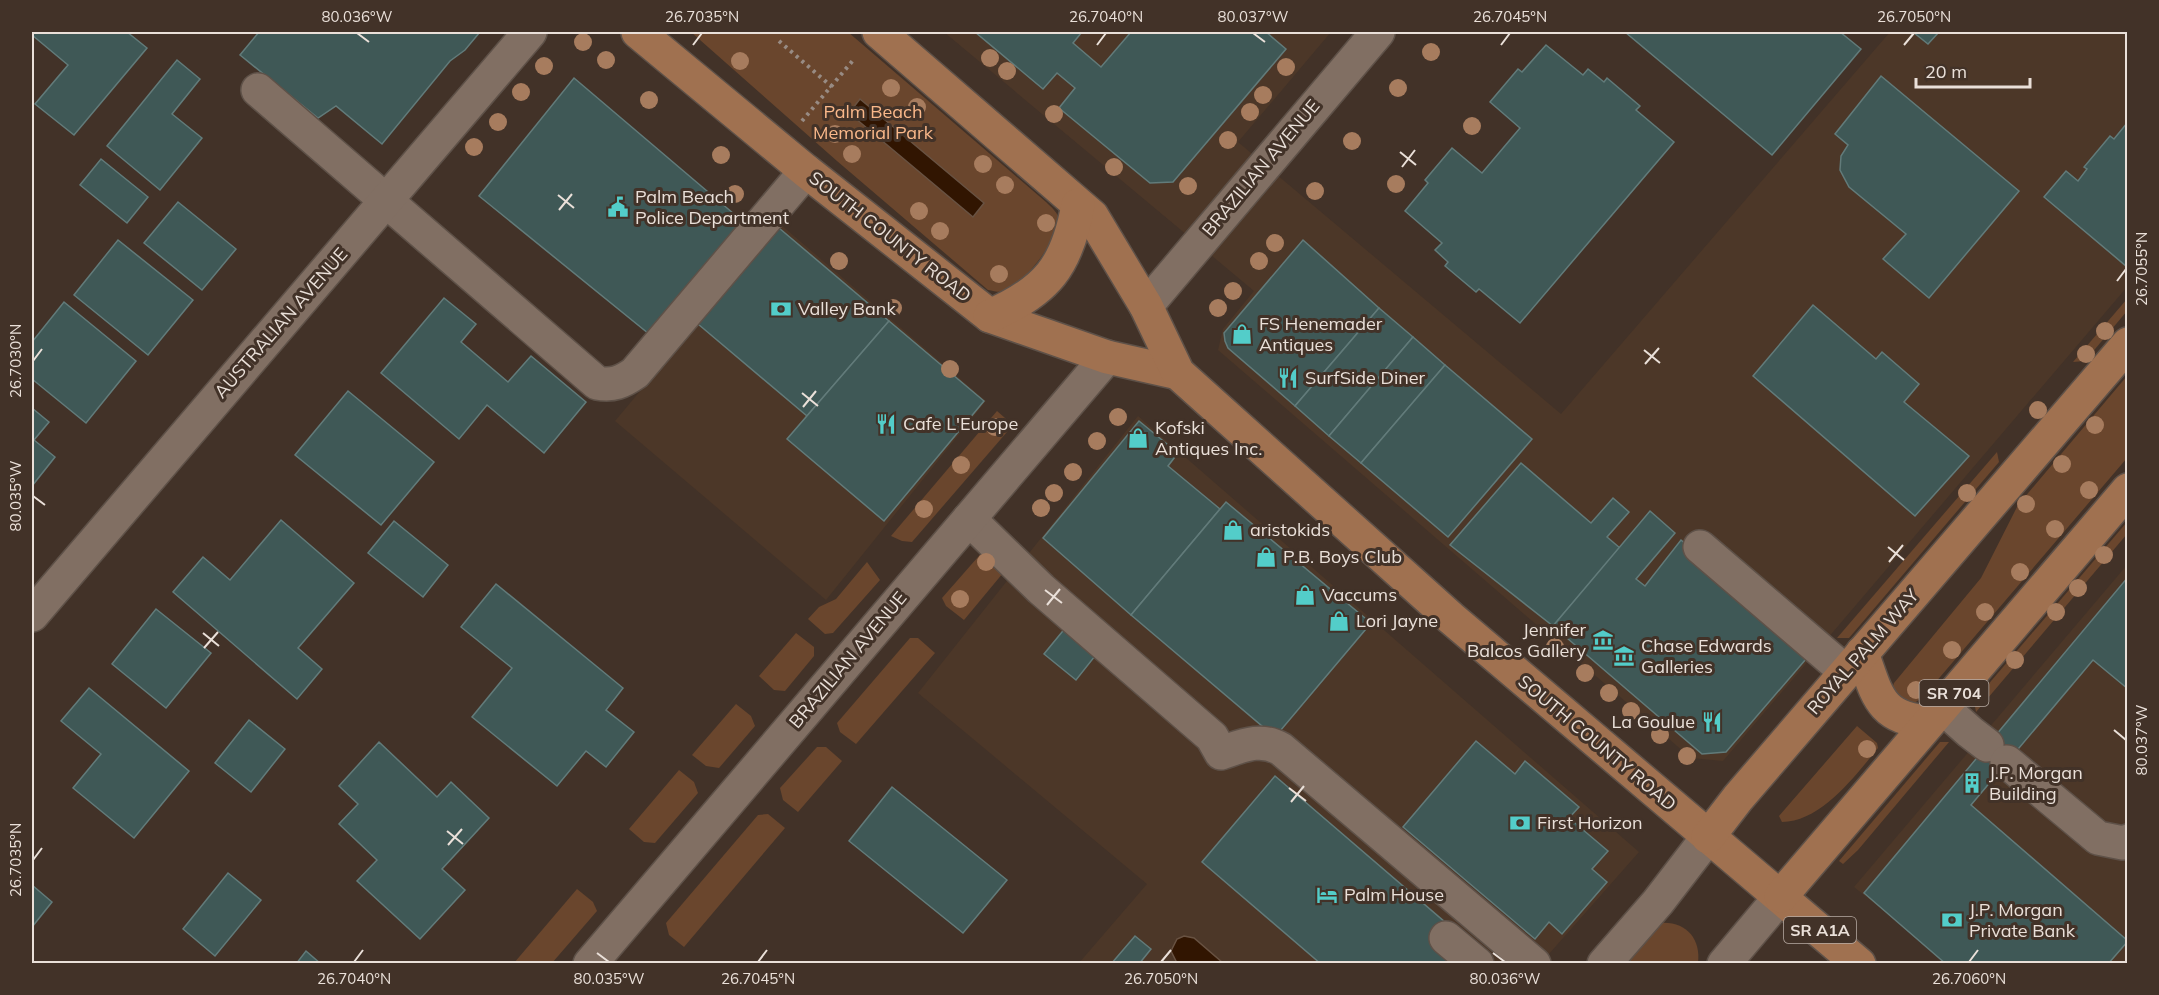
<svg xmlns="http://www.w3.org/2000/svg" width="2159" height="995" font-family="Mulish,sans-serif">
	<rect width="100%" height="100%" fill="#423228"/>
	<g fill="#4c3728">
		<path d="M944,32H1331L1238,142L1561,414L1890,32H2127V287L1723,761L1691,758L1218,350L1223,329L1254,291Z"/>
		<path d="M780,224L986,401L826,600L615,421Z"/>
		<path d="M1138,416L1639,852L1541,963H1079L1147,884L918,693Z"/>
		<path d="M2127,565V963H1948L1854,887Z"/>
	</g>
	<g fill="#6a462d">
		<path d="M691,32H848L1046,202C1051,207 1059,213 1059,221C1058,239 1023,285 1006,291C1000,293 994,291 988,290L837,161Z"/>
		<path d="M2127,299V311L2085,361L2073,362Z"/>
		<path d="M2127,376V458L1923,697L1913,704L1907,705L1892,689L1894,683L1981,578L2018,505Z"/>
		<path d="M997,411L1013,425L912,542L902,541L891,536Z"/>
		<path d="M1997,452L1999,462L1849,638H1837Z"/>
		<path d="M2127,522V534L1976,712L1974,701Z"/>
		<path d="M985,549L1008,567L964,620L946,606L942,598Z"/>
		<path d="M867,562L880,580L833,633L825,634L808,619L819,607L836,599Z"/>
		<path d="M796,633L814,647V656L785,691L774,690L759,676Z"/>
		<path d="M910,638H918L935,653L856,744L840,732L837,723Z"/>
		<path d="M736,704L751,716L755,726L719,768L706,766L692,755Z"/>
		<path d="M1857,726L1877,743L1878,748C1856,775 1821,822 1782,822L1779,816Z"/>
		<path d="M1940,742H1949L1858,850L1843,864L1839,861Z"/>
		<path d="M817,747H826L842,761L798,812L783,800L780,788Z"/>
		<path d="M679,770L694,782L698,793L655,843L644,842L629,829Z"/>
		<path d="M768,814L785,828L684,947L669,935L666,923L758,815Z"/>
		<path d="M577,889L593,902L597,911L552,963H514Z"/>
		<path d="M1660,923C1686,921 1701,939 1698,963L1616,964Z"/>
	</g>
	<g fill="#311501" stroke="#685242" stroke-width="1.5">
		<path d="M860,99L984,203L973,217L849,113Z"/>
		<path d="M1184,936L1194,938L1223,963H1177L1171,951L1177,939Z"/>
	</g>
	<g fill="#3f5856" stroke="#627b7a" stroke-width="1.5">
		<path d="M32,32H127L147,48L74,135L35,104L68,65L32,35Z"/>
		<path d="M259,32H480L465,50L450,61L382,144L336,106L318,118L240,55Z"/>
		<path d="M975,32H1082L1073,43L1101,67L1131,32H1266L1286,49L1173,182L1150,183L1059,108L1075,88L1057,73L1043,89Z"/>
		<path d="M1625,32H1840L1861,49L1772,155Z"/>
		<path d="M1913,32H1939L1928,44Z"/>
		<path d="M1546,45L1583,75L1588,69L1604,82L1607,78L1640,106L1636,110L1674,142L1520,323L1479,289L1476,292L1445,266L1448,262L1435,250L1442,243L1405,211L1428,183L1425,180L1452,148L1482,173L1520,128L1490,102L1518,69L1522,72Z"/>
		<path d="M177,60L200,79L172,114L202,138L160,190L107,146Z"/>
		<path d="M1881,76L2019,191L1929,298L1883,259L1906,234L1849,187L1840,170L1841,156L1848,145L1835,134Z"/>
		<path d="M574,78L747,225L654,338L479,196Z"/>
		<path d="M2127,123L2128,265L2126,266L2044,197L2066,171L2078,181L2087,169L2084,167L2110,136L2114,139Z"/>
		<path d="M101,159L148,197L127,223L80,185Z"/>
		<path d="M178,202L236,249L202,290L144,243Z"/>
		<path d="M779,228L889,321L807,416L698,324Z"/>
		<path d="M118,240L193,300L148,355L74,295Z"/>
		<path d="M1303,240L1379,308L1295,406L1228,348L1225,341L1224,333Z"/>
		<path d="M444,298L476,324L461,342L508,382L531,356L586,402L544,453L487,405L459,439L381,373Z"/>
		<path d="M64,302L136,361L86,423L32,379V342Z"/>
		<path d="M1813,305L1876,359L1882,352L1919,384L1904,402L1969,456L1915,516L1753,376Z"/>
		<path d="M1379,308L1413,337L1329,436L1295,406Z"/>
		<path d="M889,321L984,401L884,521L787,439Z"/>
		<path d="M1413,337L1445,365L1361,463L1329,436Z"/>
		<path d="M1445,365L1532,439L1448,537L1361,463Z"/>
		<path d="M348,391L434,462L381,525L295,455Z"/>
		<path d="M32,408L49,422L34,440L55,457L32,486Z"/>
		<path d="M1139,421L1178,453L1168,466L1220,509L1131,615L1043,538Z"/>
		<path d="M1521,463L1591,523L1613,498L1629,512L1607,537L1620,548L1553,626L1450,545Z"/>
		<path d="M1226,502L1371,623L1275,737L1131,615Z"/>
		<path d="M1650,511L1675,533L1636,579L1645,586L1681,540L1812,652L1726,752L1702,754L1553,626Z"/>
		<path d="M281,520L354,583L298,648L322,669L297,699L173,592L203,557L230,580Z"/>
		<path d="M394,521L448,565L423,597L368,553Z"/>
		<path d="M2128,577V689L2093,660L1971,805L2128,941L2108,964H1946L1864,893Z"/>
		<path d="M496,584L623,688L606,710L634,732L606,767L586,751L557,786L472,717L512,668L461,627Z"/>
		<path d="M156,609L211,653L166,708L112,664Z"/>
		<path d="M1071,621L1103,646L1076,680L1044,654Z"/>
		<path d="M89,688L189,771L134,838L73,788L101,754L61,721Z"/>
		<path d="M249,720L285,749L251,792L215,763Z"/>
		<path d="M1476,741L1515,774L1525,761L1579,807L1569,818L1608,851L1592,869L1607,882L1562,934L1549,922L1535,939L1403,827Z"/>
		<path d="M379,742L437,797L451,782L489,818L442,869L465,890L420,939L357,881L377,860L339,824L358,804L339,786Z"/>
		<path d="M1275,776L1453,929L1457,964H1321L1202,862Z"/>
		<path d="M892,787L1007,880L963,933L849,841Z"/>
		<path d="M228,873L261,900L215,956L183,929Z"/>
		<path d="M32,885L52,902L32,927Z"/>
		<path d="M1135,936L1151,949L1139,964H1111Z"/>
		<path d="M306,951L321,964H296Z"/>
	</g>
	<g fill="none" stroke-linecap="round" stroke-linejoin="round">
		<g stroke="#5e5148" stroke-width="36">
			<g id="minor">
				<path d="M258,90L597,383C613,386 622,382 635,373L806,171"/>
				<path d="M1146,306L1378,32"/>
				<path d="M969,519L1041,589L1212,737L1221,753C1242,746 1260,737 1281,749L1534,964"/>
				<path d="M1700,547L1846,672"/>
				<path d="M32,615L530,32"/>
				<path d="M1942,707L1970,732L1987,745"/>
				<path d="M2007,762L2098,838L2123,843L2128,841"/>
				<path d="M1446,938L1477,964"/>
				<path d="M590,964L1107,357"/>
				<path d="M1604,964L1658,902L1708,837"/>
				<path d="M1724,964L1781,896"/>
			</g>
		</g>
		<g stroke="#5e5148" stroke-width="36">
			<g id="major">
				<path d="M638,32L806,171L990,316L1107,357L1178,373"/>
				<path d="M879,32L1092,216L1146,306L1178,373L1451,618L1859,964"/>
				<path d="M990,316C1047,291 1067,266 1078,205"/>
				<path d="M1862,653C1877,694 1879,719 1929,722"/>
				<path d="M1708,837L1738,798L2128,344"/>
				<path d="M1781,896L2128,490"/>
			</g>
		</g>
		<g stroke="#988b83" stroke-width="4" stroke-dasharray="3 4.5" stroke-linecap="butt">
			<path d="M779,41L832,87"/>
			<path d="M802,121L855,58"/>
		</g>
		<use href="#minor" stroke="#816f63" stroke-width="33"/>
		<use href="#major" stroke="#a07150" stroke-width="33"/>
	</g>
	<g fill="#a77c5e">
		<circle cx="583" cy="42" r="9"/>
		<circle cx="1431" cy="52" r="9"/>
		<circle cx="990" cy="58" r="9"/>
		<circle cx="606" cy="60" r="9"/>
		<circle cx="740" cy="61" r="9"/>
		<circle cx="544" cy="66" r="9"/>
		<circle cx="1286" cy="67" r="9"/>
		<circle cx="1007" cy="71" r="9"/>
		<circle cx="891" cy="88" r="9"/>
		<circle cx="1398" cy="88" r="9"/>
		<circle cx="521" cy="92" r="9"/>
		<circle cx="1263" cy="95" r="9"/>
		<circle cx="649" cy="100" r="9"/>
		<circle cx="917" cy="107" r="9"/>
		<circle cx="1250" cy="112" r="9"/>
		<circle cx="1054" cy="114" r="9"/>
		<circle cx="498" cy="122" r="9"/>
		<circle cx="1472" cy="126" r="9"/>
		<circle cx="835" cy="134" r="9"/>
		<circle cx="1228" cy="140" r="9"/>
		<circle cx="1352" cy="141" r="9"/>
		<circle cx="474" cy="147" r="9"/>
		<circle cx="852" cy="154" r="9"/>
		<circle cx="721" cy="155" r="9"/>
		<circle cx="983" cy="164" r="9"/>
		<circle cx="1114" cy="167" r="9"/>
		<circle cx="1396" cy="184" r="9"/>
		<circle cx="1005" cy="185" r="9"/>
		<circle cx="1188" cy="186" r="9"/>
		<circle cx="1315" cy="191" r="9"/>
		<circle cx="735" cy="194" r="9"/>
		<circle cx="919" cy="211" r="9"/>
		<circle cx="1046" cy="223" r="9"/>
		<circle cx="940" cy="231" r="9"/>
		<circle cx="1275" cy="243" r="9"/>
		<circle cx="839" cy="261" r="9"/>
		<circle cx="1259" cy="261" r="9"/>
		<circle cx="999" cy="274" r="9"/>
		<circle cx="1233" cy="291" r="9"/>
		<circle cx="893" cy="308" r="9"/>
		<circle cx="1218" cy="308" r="9"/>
		<circle cx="2105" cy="331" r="9"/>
		<circle cx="2086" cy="354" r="9"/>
		<circle cx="950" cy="369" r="9"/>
		<circle cx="2038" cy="410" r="9"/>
		<circle cx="1118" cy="417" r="9"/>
		<circle cx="2095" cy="425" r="9"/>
		<circle cx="995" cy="427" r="9"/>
		<circle cx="1097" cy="441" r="9"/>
		<circle cx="2062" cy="464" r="9"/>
		<circle cx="961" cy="465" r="9"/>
		<circle cx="1073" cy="472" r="9"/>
		<circle cx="2089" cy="490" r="9"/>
		<circle cx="1054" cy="493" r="9"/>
		<circle cx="1967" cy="493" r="9"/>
		<circle cx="2026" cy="504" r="9"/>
		<circle cx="1041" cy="508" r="9"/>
		<circle cx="924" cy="509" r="9"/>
		<circle cx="2055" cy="529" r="9"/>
		<circle cx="2104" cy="555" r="9"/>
		<circle cx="986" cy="562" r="9"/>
		<circle cx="2020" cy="572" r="9"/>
		<circle cx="2078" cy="588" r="9"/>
		<circle cx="960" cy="599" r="9"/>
		<circle cx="1985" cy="612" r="9"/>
		<circle cx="2056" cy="612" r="9"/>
		<circle cx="1555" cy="647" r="9"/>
		<circle cx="1952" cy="650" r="9"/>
		<circle cx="2015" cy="660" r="9"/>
		<circle cx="1585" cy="673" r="9"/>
		<circle cx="1916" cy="690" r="9"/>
		<circle cx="1609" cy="693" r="9"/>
		<circle cx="1631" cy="711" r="9"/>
		<circle cx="1660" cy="735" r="9"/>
		<circle cx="1867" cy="749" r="9"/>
		<circle cx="1687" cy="756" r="9"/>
	</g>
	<path fill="none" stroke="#eae0d9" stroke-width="2" d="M357,33L369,42M1253,33L1265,42M693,45L702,33M1097,45L1106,33M1501,45L1510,33M1904,45L1914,33M1400,152L1416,165M1402,167L1415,150M558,195L574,208M559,210L572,194M2117,281L2126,269M1644,350L1660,363M33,361L42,349M1645,364L1659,348M802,393L818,406M803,407L816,391M33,496L45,505M1888,547L1904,560M1889,562L1903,545M1045,590L1062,603M1047,605L1060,589M203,633L219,646M204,648L218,632M2114,730L2126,740M1289,788L1306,801M1291,802L1304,786M447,831L463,844M448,845L462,829M33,860L42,848M597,953L609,962M1493,953L1505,962M354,962L363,950M758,962L767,950M1161,962L1171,950M1969,962L1978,950"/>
	<defs>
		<g id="civic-bare" transform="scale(1.62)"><path d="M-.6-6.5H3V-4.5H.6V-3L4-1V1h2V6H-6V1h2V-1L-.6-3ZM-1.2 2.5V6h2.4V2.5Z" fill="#53cdc9" stroke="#423228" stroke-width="2.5" paint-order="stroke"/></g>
		<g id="bank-bare" transform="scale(1.62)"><path d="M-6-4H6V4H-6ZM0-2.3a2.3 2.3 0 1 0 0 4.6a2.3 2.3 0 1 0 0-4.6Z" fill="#53cdc9" stroke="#423228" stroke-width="2.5" paint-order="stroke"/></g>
		<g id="shop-bare" transform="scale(1.62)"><path d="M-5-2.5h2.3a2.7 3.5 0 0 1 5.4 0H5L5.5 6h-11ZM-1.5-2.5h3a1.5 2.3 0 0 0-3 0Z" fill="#53cdc9" stroke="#423228" stroke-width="2.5" paint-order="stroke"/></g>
		<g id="restaurant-bare" transform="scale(1.62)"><path d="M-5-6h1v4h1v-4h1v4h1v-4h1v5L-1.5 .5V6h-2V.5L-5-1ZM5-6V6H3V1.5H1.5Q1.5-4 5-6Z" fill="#53cdc9" stroke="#423228" stroke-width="2.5" paint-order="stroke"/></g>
		<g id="museum-bare" transform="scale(1.62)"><path d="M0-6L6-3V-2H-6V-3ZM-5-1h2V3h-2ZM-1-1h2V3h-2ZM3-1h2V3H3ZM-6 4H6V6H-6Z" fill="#53cdc9" stroke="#423228" stroke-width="2.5" paint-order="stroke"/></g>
		<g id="building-bare" transform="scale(1.62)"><path d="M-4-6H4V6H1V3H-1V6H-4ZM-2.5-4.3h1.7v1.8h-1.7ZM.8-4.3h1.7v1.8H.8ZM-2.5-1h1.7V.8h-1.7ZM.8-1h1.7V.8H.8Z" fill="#53cdc9" stroke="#423228" stroke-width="2.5" paint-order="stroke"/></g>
		<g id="hotel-bare" transform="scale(1.62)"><path d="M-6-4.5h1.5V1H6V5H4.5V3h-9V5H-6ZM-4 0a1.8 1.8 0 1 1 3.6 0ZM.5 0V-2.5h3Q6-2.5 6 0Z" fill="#53cdc9" stroke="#423228" stroke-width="2.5" paint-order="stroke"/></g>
	</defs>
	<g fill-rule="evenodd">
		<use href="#civic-bare" x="618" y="207"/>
		<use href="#bank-bare" x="781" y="309"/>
		<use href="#shop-bare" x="1242" y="334"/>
		<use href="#restaurant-bare" x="1288" y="378"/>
		<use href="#restaurant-bare" x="886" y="424"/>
		<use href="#shop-bare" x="1138" y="438"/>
		<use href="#shop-bare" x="1233" y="530"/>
		<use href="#shop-bare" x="1266" y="557"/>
		<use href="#shop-bare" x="1305" y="595"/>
		<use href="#shop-bare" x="1339" y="621"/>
		<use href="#museum-bare" x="1603" y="640"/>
		<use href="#museum-bare" x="1624" y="656"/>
		<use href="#restaurant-bare" x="1712" y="722"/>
		<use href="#building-bare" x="1972" y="783"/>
		<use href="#bank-bare" x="1520" y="823"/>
		<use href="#hotel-bare" x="1327" y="895"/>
		<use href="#bank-bare" x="1952" y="920"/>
	</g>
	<g text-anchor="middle" stroke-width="6" stroke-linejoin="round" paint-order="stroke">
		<g fill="#423228" stroke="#b8aca4" stroke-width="1.5">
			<rect x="1919.5" y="680" width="69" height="26" rx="4.5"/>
			<rect x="1784" y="917" width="72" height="26" rx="4.5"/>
		</g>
		<g font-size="16" font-weight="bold" fill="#eae0d9">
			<text x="1954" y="699">SR 704</text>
			<text x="1820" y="936">SR A1A</text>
		</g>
		<g font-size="18" fill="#fab88a" stroke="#423228">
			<text x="873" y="118">Palm Beach<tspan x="873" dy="21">Memorial Park</tspan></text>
		</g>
		<g font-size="18" fill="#eae0d9" stroke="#423228">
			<text transform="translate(1261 168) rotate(-50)" y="6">BRAZILIAN AVENUE</text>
			<text transform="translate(890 237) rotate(38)" y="6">SOUTH COUNTY ROAD</text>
			<text transform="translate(281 323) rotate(-49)" y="6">AUSTRALIAN AVENUE</text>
			<text transform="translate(1863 652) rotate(-49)" y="6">ROYAL PALM WAY</text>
			<text transform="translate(848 660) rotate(-50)" y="6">BRAZILIAN AVENUE</text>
			<text transform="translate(1597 743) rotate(40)" y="6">SOUTH COUNTY ROAD</text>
		</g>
		<g font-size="18" fill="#eae0d9" stroke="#423228" text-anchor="start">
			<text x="635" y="203">Palm Beach<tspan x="635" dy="21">Police Department</tspan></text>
			<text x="798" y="315">Valley Bank</text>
			<text x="1259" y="330">FS Henemader<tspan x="1259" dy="21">Antiques</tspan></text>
			<text x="1305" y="384">SurfSide Diner</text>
			<text x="903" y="430">Cafe L'Europe</text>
			<text x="1155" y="434">Kofski<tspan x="1155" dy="21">Antiques Inc.</tspan></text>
			<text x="1250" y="536">aristokids</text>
			<text x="1283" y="563">P.B. Boys Club</text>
			<text x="1322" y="601">Vaccums</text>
			<text x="1356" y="627">Lori Jayne</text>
			<text x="1586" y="636" text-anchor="end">Jennifer<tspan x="1586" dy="21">Balcos Gallery</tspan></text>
			<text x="1641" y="652">Chase Edwards<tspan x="1641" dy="21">Galleries</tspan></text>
			<text x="1695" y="728" text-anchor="end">La Goulue</text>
			<text x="1989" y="779">J.P. Morgan<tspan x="1989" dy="21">Building</tspan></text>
			<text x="1537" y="829">First Horizon</text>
			<text x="1344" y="901">Palm House</text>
			<text x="1969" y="916">J.P. Morgan<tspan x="1969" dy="21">Private Bank</tspan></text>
		</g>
	</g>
	<rect width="2159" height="995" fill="none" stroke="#423228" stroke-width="66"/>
	<path d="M1916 78v9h114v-9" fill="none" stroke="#eae0d9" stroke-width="3"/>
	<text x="1925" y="78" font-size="18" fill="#eae0d9" stroke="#423228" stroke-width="4.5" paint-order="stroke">20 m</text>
	<rect x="33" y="33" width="2093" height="929" fill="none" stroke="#eae0d9" stroke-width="2"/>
	<g font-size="15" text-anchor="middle" fill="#eae0d9">
		<text x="357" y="22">80.036°W</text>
		<text x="702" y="22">26.7035°N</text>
		<text x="1106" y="22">26.7040°N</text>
		<text x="1253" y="22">80.037°W</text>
		<text x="1510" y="22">26.7045°N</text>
		<text x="1914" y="22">26.7050°N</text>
		<text transform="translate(2142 269) rotate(-90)" y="5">26.7055°N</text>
		<text transform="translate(16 361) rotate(-90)" y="5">26.7030°N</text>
		<text transform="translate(16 496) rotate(-90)" y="5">80.035°W</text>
		<text transform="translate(2142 740) rotate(-90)" y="5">80.037°W</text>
		<text transform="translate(16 860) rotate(-90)" y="5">26.7035°N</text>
		<text x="354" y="984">26.7040°N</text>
		<text x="609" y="984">80.035°W</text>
		<text x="758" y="984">26.7045°N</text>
		<text x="1161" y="984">26.7050°N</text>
		<text x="1505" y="984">80.036°W</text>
		<text x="1969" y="984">26.7060°N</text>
	</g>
</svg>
